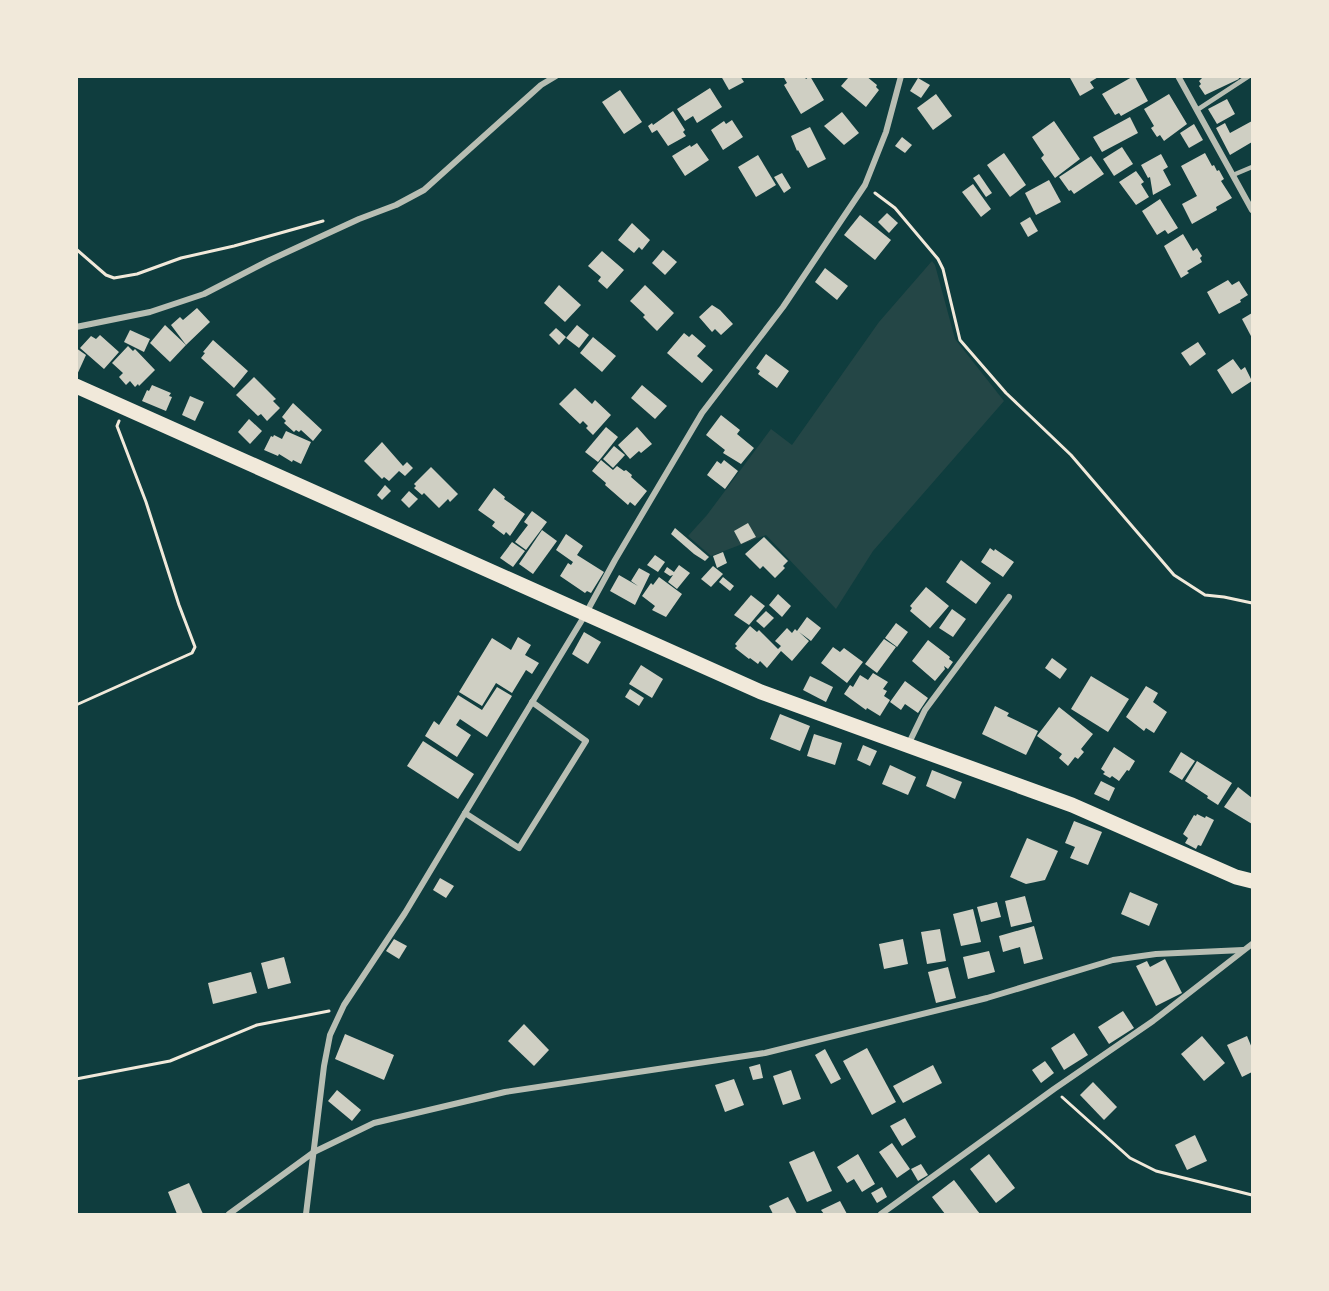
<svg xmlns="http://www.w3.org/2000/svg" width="1329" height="1291" font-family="Georgia,serif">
	<rect width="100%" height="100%" fill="#0f3d3e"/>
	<path fill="#244646" d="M932,261L935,265L955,339L1004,401L873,551L836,609L766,535L711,556L688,536L707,515L771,429L792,445L879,322Z"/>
	<g fill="#cfcfc3">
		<path d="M721,76H740L744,82L729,90Z"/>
		<path d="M783,76H804L806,79L810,76L824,100L801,114L784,85L787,83Z"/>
		<path d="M846,76H866L877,85L876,87L879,90L866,107L841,86L848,78Z"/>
		<path d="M1069,76H1100L1090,82L1094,88L1080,96Z"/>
		<path d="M1204,76H1238L1239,79L1205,95L1199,86L1201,84L1199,81Z"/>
		<path d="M1132,77H1135L1148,101L1121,116L1119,113L1115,115L1102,94Z"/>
		<path d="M918,78L930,85L921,98L910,91Z"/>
		<path d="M710,88L722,107L697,123L693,116L685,121L677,109Z"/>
		<path d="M620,90L642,122L624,134L602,102Z"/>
		<path d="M936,94L952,116L933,130L917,108Z"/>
		<path d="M1169,94L1187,124L1164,141L1160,135L1157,137L1151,128L1154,126L1144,109Z"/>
		<path d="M1227,99L1235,114L1217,124L1208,109Z"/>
		<path d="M673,111L685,130L683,132L686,136L668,146L657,130L652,133L648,126L652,123L653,125Z"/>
		<path d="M842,112L859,133L844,145L824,126Z"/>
		<path d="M1130,117L1138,133L1102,152L1093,137Z"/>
		<path d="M732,120L743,137L723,150L711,130L724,121L726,124Z"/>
		<path d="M1054,121L1080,159L1055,178L1041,158L1044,155L1032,137Z"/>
		<path d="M1252,121V142L1230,155L1216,128L1225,123L1230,133Z"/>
		<path d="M1194,124L1203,140L1189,148L1180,133Z"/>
		<path d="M810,127L826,159L808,168L798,150L797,151L791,136Z"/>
		<path d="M902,137L912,145L905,153L895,146Z"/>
		<path d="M697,143L709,160L685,176L672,156L690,145L691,147Z"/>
		<path d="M1122,147L1133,164L1114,176L1103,159Z"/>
		<path d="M1004,153L1026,185L1010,197L987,165Z"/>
		<path d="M1205,153L1212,166L1214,165L1217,171L1219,170L1224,179L1221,181L1232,198L1216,207L1217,210L1192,224L1182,204L1197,196L1181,166Z"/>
		<path d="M1161,154L1168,167L1163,170L1171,185L1153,195L1150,177L1148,178L1141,165Z"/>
		<path d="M758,155L776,185L756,197L738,167Z"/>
		<path d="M1091,156L1104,174L1074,194L1071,190L1069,191L1059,177Z"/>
		<path d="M1136,171L1144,182L1141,184L1149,197L1136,205L1119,182Z"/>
		<path d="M782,173L791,188L784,193L774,177Z"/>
		<path d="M979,174L992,193L986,197L973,178Z"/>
		<path d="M1049,180L1061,202L1036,215L1025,193Z"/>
		<path d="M973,184L991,209L981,217L962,192Z"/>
		<path d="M1160,199L1178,228L1168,234L1165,230L1157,235L1142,211Z"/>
		<path d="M887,213L898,223L889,233L878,222Z"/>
		<path d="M860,215L891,240L875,260L844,235Z"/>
		<path d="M1030,217L1038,231L1028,237L1020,223Z"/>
		<path d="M632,223L650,240L642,250L639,247L634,253L618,240Z"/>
		<path d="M1183,234L1193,251L1197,248L1202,256L1200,258L1202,262L1187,271L1189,273L1181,278L1164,246Z"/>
		<path d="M663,250L677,262L665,275L652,263Z"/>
		<path d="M602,251L624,270L607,289L598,281L601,277L588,266Z"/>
		<path d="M825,268L848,286L837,300L815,282Z"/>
		<path d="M1228,280L1232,285L1239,281L1248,295L1240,300L1241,302L1219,314L1207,292Z"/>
		<path d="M559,285L581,305L565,322L544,303Z"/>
		<path d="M645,285L674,313L657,331L643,317L645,315L630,301Z"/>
		<path d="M712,305L720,310L733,324L721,335L715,329L712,332L699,317Z"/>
		<path d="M197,308L210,322L186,345L171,325L180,317L183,320Z"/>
		<path d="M1252,313V338L1242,319Z"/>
		<path d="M165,325L186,345L170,362L150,343Z"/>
		<path d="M577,325L589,335L579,348L566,338Z"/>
		<path d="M556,328L566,337L559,345L549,335Z"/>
		<path d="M130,330L150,339L144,352L124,342Z"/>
		<path d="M684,333L689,337L692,334L706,346L697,356L713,370L702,383L667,353Z"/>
		<path d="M100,335L119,352L104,369L80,348L91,336L96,339Z"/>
		<path d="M593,337L616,356L602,372L580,353Z"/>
		<path d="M213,340L248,371L234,388L201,358L205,353L203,352Z"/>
		<path d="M1198,342L1206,354L1190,366L1181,353Z"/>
		<path d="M128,346L133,351L135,349L155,370L139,386L138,384L135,387L130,381L126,385L119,377L123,373L112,363Z"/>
		<path d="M76,348L86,355L76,377Z"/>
		<path d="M766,354L789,371L777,388L758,374L760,371L756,368Z"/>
		<path d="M1233,359L1241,370L1245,367L1252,381L1232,394L1217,370Z"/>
		<path d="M254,377L276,399L273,401L280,408L267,421L261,414L258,416L236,395Z"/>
		<path d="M152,385L171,393L169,396L172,397L166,411L142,401L147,390L149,391Z"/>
		<path d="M642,385L667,406L655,419L631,398Z"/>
		<path d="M575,388L592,404L595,400L611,415L593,435L586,428L588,426L583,421L580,424L559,404Z"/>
		<path d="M190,396L204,402L195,421L182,415Z"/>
		<path d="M293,403L322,430L313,441L301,430L299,432L296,430L294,432L284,423L286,421L282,417Z"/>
		<path d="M721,415L740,430L737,434L754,448L741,464L723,453L725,450L706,435Z"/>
		<path d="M249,419L262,431L250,444L238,432Z"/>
		<path d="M606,427L618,437L598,462L585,452Z"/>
		<path d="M637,427L652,444L641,453L639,451L630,459L618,445Z"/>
		<path d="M286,431L311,442L301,464L293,460L292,462L279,454L278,456L264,450L271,436L273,437L274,435L282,439Z"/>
		<path d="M382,442L403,466L407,462L413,468L405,476L399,471L389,481L384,477L382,479L364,461Z"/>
		<path d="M614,446L625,455L613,468L603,459Z"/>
		<path d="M601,460L613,470L617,466L624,471L626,470L632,475L631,477L647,491L635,506L630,502L628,505L605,485L606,483L592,471Z"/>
		<path d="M724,460L738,471L725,489L707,475L717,461L721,464Z"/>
		<path d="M431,467L458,494L450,502L448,499L439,508L424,493L422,495L414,488L416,486L414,484Z"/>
		<path d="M385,485L391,491L382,500L377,495Z"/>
		<path d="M494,488L505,497L504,499L525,514L510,536L506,532L504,535L492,526L495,522L478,510Z"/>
		<path d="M409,491L418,499L409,508L401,500Z"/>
		<path d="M532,511L547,522L526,550L515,542L528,525L524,522Z"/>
		<path d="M748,523L756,537L741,544L734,531Z"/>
		<path d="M675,528L709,557L705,561L694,554L671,534Z"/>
		<path d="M542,530L557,541L533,574L519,564Z"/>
		<path d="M566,534L583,546L577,555L604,572L591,593L587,591L585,593L560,576L568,563L571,565L573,562L556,550Z"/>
		<path d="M764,537L788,561L783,566L785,568L775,578L763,566L760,569L745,554Z"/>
		<path d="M512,542L525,551L513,567L500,558Z"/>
		<path d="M990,548L994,551L995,549L1014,562L1003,577L981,562Z"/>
		<path d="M723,552L727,563L717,568L713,556Z"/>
		<path d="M655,555L665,562L658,572L647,565Z"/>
		<path d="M961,560L991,583L976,604L946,582Z"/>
		<path d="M679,565L690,573L677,589L668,582L673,575L670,576L664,572L667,567L674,572Z"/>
		<path d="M713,566L723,574L711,587L701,579Z"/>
		<path d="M639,568L650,574L635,605L610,591L619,575L638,586L631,581Z"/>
		<path d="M659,577L682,594L666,617L652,610L655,606L642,596L651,583L653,585Z"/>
		<path d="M723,577L734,586L730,591L719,582Z"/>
		<path d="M926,587L949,606L930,628L910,611L912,608L910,606Z"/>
		<path d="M778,594L791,606L782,617L769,605Z"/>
		<path d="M751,595L765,606L749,625L734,615Z"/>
		<path d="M952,609L966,619L953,637L939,628Z"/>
		<path d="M766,611L774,618L764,628L756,621Z"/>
		<path d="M807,617L821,628L811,641L799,632L809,641L792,661L781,651L767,668L760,661L758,664L750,658L749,659L735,648L737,646L735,644L750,626L757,632L759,630L778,649L781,646L775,641L787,628L792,633L795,629L797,631Z"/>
		<path d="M896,623L908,632L897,647L885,638Z"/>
		<path d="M584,632L601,642L588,664L572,654Z"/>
		<path d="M518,637L531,645L525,655L539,663L532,674L526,670L512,693L496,683L482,706L459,692L492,638L511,650Z"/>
		<path d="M884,639L896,647L877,673L865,664Z"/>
		<path d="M928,640L950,657L949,659L953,662L948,669L944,666L945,669L935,681L912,661Z"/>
		<path d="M833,647L840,652L844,648L863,662L847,683L821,663Z"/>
		<path d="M1052,658L1067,669L1060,679L1045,668Z"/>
		<path d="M641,665L663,679L652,698L629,684Z"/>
		<path d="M873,673L888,682L883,689L887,691L884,696L890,700L880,716L867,708L866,710L844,694L850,685L853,687L860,675L868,680Z"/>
		<path d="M810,676L833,687L826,702L803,690Z"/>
		<path d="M1091,676L1129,699L1108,732L1071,709Z"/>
		<path d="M905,681L928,698L918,713L905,704L901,710L890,702Z"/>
		<path d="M1146,686L1158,693L1153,702L1167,712L1154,733L1146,728L1144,731L1126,717Z"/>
		<path d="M497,687L512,696L487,737L460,719L456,725L471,735L457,757L425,736L434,721L439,725L458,695L482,710Z"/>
		<path d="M630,689L644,698L639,706L625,697Z"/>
		<path d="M995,706L1009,713L1007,716L1038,731L1026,755L982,734Z"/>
		<path d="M1059,707L1093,734L1081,749L1084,752L1078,759L1075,757L1068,766L1059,758L1062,754L1037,736Z"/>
		<path d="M780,714L810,726L800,751L770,739Z"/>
		<path d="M814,734L842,743L835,765L807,756Z"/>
		<path d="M423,741L474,774L458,799L407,766Z"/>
		<path d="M863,745L877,751L870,766L857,760Z"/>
		<path d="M1114,747L1135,761L1129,771L1127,770L1119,781L1112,776L1110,778L1103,774L1105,772L1101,769Z"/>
		<path d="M1181,752L1195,761L1182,780L1169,772Z"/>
		<path d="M1197,761L1232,783L1218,805L1207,798L1208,796L1185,781Z"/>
		<path d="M890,765L916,777L908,795L882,784Z"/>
		<path d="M932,770L962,782L955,799L926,786Z"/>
		<path d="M1101,781L1115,788L1109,801L1094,794Z"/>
		<path d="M1238,787L1252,798V824L1224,807Z"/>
		<path d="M1197,814L1205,818L1206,816L1214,820L1201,846L1198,845L1196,849L1185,843L1188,838L1183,834L1194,815L1196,816Z"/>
		<path d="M1074,821L1102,832L1088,865L1070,858L1075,847L1065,843Z"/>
		<path d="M1027,838L1058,851L1045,880L1026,884L1010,877Z"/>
		<path d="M440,878L454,886L446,898L433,890Z"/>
		<path d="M1130,892L1158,904L1149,926L1121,914Z"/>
		<path d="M1025,896L1032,922L1011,927L1005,901Z"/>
		<path d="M997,902L1001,917L981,922L977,907Z"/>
		<path d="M973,909L981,942L961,946L953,914Z"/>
		<path d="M1034,926L1043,959L1024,964L1020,947L1003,952L999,936Z"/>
		<path d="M940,929L946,961L927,964L921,932Z"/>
		<path d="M394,939L407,946L399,959L386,951Z"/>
		<path d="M903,939L908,964L884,969L879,944Z"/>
		<path d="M989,951L995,972L968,979L963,957Z"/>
		<path d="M284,957L291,983L268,989L261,963Z"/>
		<path d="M1165,959L1182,993L1156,1006L1136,966L1147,961L1150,967Z"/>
		<path d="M948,967L956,998L936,1003L928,972Z"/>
		<path d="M251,972L257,993L213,1004L208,983Z"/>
		<path d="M1123,1011L1134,1028L1109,1044L1098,1027Z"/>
		<path d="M524,1024L549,1050L534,1066L508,1041Z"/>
		<path d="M1074,1033L1088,1055L1064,1070L1051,1048Z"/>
		<path d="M345,1034L394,1055L384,1080L335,1059Z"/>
		<path d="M1202,1036L1225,1063L1204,1081L1181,1054Z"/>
		<path d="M1247,1036L1252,1048V1072L1242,1077L1227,1045Z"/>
		<path d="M867,1048L896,1102L872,1115L843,1061Z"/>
		<path d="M825,1049L841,1079L831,1084L815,1055Z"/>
		<path d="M1045,1061L1054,1073L1041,1083L1032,1070Z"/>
		<path d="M760,1064L763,1078L753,1080L749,1067Z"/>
		<path d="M933,1065L942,1083L903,1103L893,1086Z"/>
		<path d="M791,1070L801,1099L783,1105L773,1076Z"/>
		<path d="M734,1079L744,1105L725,1112L715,1085Z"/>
		<path d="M1093,1082L1117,1107L1104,1120L1080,1095Z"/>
		<path d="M337,1090L361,1110L352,1121L328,1101Z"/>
		<path d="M905,1118L916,1137L902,1146L890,1126Z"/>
		<path d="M1195,1135L1207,1161L1187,1170L1175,1145Z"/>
		<path d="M892,1143L910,1169L897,1178L879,1152Z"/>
		<path d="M814,1151L832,1191L807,1202L789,1162Z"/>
		<path d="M858,1154L875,1184L862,1192L854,1179L847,1183L837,1167Z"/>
		<path d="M989,1154L1015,1188L996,1203L970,1169Z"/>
		<path d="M921,1164L928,1175L918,1181L911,1169Z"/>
		<path d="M954,1180L980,1214H945L932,1197Z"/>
		<path d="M189,1183L203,1214H177L168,1192Z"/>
		<path d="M882,1187L887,1197L877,1203L871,1193Z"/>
		<path d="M788,1197L797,1214H773L769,1206Z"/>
		<path d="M840,1201L847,1214H824L821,1210Z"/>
	</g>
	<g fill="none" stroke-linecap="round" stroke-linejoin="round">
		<g stroke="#f1e9da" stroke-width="3">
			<path d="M875,193L895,208L938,259L943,269L960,340L1006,393L1071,455L1174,575L1205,595L1224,597L1252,603"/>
			<path d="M76,249L106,275L114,278L137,274L181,258L234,246L323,221"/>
			<path d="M76,705L192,653L195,647L179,605L146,502L117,426L119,421"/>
			<path d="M76,1079L170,1061L257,1025L329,1011"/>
			<path d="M1062,1097L1130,1158L1156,1171L1252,1195"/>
		</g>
		<g stroke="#b8beb3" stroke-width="4.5">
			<path d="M1197,110L1249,76"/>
			<path d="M1233,175L1252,167"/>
		</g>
		<g stroke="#b8beb3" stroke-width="6">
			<path d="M1178,76L1252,210"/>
			<path d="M76,327L150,312L204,294L270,260L359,219L396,205L424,190L541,85L556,76"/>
			<path d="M908,745L925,710L1009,597"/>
			<path d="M465,813L519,848L586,741L532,702"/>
			<path d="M229,1214L314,1152L374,1123L505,1092L765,1053L987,998L1113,960L1156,954L1243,950"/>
			<path d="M306,1214L324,1066L330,1035L344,1005L405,913L465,813L585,615L615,560L702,413L783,307L865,185L886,132L901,76"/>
			<path d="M881,1214L1054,1089L1153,1021L1252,944"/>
		</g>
		<path stroke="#f1e9da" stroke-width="15" d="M76,386L761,692L1072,805L1236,877L1252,881"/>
	</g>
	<rect width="1329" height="1291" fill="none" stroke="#f1e9da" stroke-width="156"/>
</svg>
